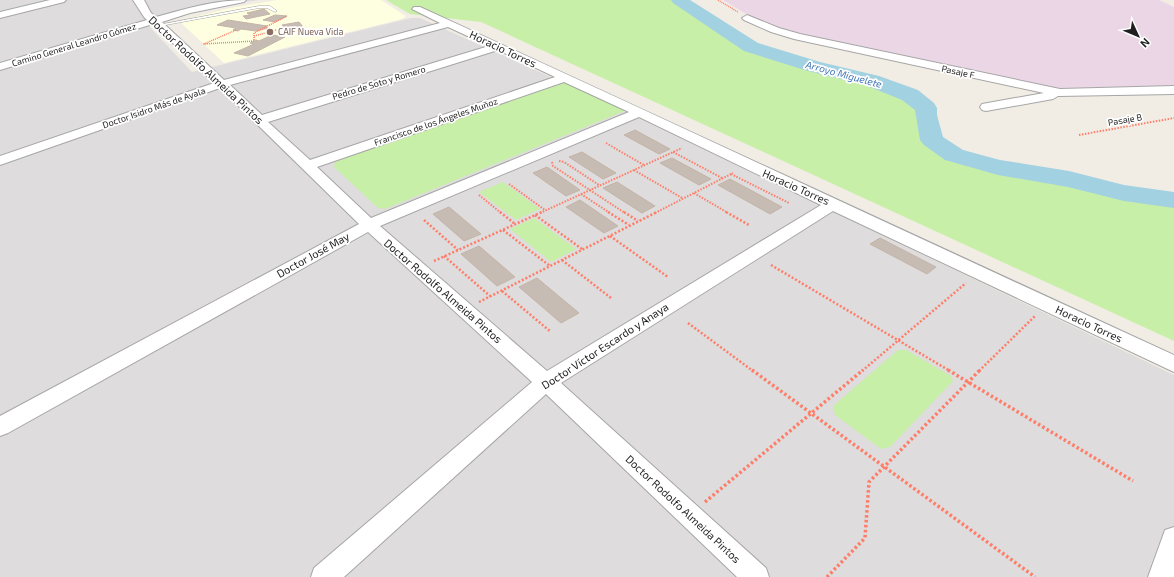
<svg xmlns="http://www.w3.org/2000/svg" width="1174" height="577" font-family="'Exo 2',sans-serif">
	<rect width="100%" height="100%" fill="#f1ede5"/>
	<path fill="#dedcdc" d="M0,0H259L169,13L144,21L192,72L411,18H420L573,87L1174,375V577H0Z"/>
	<path fill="#ebd6e6" d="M723,0H1159L1174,7V88L1057,91L801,35L756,20Z"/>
	<path fill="#feffe0" d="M277,0H381L406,16L402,19L224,63L179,21L230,8Z"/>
	<g fill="#c8efa7">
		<path d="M386,0H674L687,9L697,13L712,22L732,37L751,47L815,67L872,80L910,95L926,108V115L932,140L954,155L998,167L1069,179L1124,193L1174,200V341L481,22L410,14Z"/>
		<path d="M563,80L627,110L385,209L378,208L334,167L335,162Z"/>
		<path d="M503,182L540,209L516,220L479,192Z"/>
		<path d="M534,218L576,249L551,262L510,229Z"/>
		<path d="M898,350H906L951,376L953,381L890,447L881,449L835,415L833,406Z"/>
	</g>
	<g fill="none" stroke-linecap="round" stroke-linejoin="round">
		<path fill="#a2d1e2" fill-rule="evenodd" d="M671,0H690L758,43L820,62L879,76L918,90L934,103L937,108V115L943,137L963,150L1000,160L1069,171L1124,185L1174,192V208L1124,201L1068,187L998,175L945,160L924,145L920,140L915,110L902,100L865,85L808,71L744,51L673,3Z"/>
	</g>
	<g fill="#c6bcb4" stroke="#c4b4a6">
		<path d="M264,9L270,14L246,19L243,16L250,15L247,13Z"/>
		<path d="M275,15L287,16L275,22L263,20Z"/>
		<path d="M228,20L267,26L264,27L268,28L256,31L241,29L238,31L233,30L236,28L217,25Z"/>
		<path d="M299,22L304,28L287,31L285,29L281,30L279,28L284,27L282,25Z"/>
		<path d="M272,35L285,37L248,56L234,53L254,44L250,43L256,40L259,41Z"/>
		<path d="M635,130L670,149L659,154L624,135Z"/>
		<path d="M582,152L616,173L603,179L569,157Z"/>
		<path d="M672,158L711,179L699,185L660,163Z"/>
		<path d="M547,167L580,190L566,196L533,173Z"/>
		<path d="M730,179L782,207L770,214L718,185Z"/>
		<path d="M617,182L655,206L642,213L603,188Z"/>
		<path d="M580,200L618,226L604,233L566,207Z"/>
		<path d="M449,207L481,234L464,241L433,214Z"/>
		<path d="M880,238L936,267L927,274L870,244Z"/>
		<path d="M479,246L515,277L497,286L461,254Z"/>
		<path d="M537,278L579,313L561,323L519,287Z"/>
	</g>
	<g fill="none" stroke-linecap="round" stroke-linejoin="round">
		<g stroke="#a6a6a6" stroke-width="1">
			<path id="lane" d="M259,6H270L277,11L275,12L267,8H259L160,26L158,25Z"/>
		</g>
		<g stroke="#a6a6a6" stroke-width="2">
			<g id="street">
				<path d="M50,0H66L64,2L0,18V12Z"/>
				<path d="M133,0H144L151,13L156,17C185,9 215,0 246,0L244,2L190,13L162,22L224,80L440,23L412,9L414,7H420C672,122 922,240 1174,355V372L833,211L561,383L766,568L769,577H737L546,394L344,577H311L314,568L532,382L368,232L8,433L0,436V416L359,224L220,88L0,165V156L214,83L153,24L0,70V63L147,20L144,17ZM448,27L489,46L262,115L230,85ZM498,50L555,77L310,160L268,122ZM564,82L629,112L371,218L317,167ZM639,117L821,205L547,371L380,226Z"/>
				<path d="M747,15L779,28L800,34L1060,89L1174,86V94L1058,96L1053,99L986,111L982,110L980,107L982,104L1044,93L794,39L771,32L744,20L742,18Z"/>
				<path d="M1174,527V577H1148L1165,530Z"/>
			</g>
		</g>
		<g stroke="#ff7d68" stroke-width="1.5" stroke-dasharray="1 1" stroke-linecap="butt">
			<path d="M718,0L738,12"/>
			<path d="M236,30L204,44L254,41V33L287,16"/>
			<path d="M254,36L280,29"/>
		</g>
		<g stroke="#ff7d68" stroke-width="2" stroke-dasharray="1.5 1.5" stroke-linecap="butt">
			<path d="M1079,135L1174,118"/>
			<path d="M606,143L644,165"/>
			<path d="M673,152L722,178"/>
			<path d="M559,161L564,162L599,185"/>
			<path d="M552,162L553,166L625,213"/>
			<path d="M634,170L682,198"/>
			<path d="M731,174L789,203"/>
			<path d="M509,184L545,210"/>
			<path d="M694,193L728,213"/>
			<path d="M581,194L610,213"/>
			<path d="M479,195L501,213"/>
			<path d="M540,213L682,148"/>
			<path d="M655,213L733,173"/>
		</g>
		<g stroke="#ff7d68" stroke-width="2.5" stroke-dasharray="2 2" stroke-linecap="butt">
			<path d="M500,212L515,224"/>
			<path d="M608,212L629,225"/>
			<path d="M624,212L638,221"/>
			<path d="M726,212L749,225"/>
			<path d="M535,215L582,249"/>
			<path d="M424,220L458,250"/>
			<path d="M503,230L550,266"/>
			<path d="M610,236L668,277"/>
			<path d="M444,256L490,296"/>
			<path d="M562,260L611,298"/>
			<path d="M434,261L542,212"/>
			<path d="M771,265L950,371"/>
			<path d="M502,291L551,332"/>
			<path d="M479,302L657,212"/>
			<path d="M688,323L753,371"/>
			<path d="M862,371L966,283"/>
			<path d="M979,371L1035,316"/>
		</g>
		<g stroke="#ff7d68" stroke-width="3.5" stroke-dasharray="2.5 2.5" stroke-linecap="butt">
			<path d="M752,370L1035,577"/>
			<path d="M948,370L1133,481"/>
			<path d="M705,502L863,370"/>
			<path d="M827,577L865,538L869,482L980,370"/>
		</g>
		<use href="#lane" fill="#fff" fill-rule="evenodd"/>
		<use href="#street" fill="#fff" fill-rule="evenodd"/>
	</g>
	<circle fill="#8d6e63" stroke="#fff" stroke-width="1.5" cx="270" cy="32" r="4"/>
	<g text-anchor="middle" stroke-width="3.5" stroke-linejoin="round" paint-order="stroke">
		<g font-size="9" fill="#785e54" stroke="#fff" text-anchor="start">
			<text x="278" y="35">CAIF Nueva Vida</text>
		</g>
		<g font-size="9" fill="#1f1f1f" stroke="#fff">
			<text transform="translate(74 45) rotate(-17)" y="3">Camino General Leandro Gómez</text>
			<text transform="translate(958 72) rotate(12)" y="3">Pasaje F</text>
			<text transform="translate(379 83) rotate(-17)" y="3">Pedro de Soto y Romero</text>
			<text transform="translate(154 108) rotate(-19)" y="3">Doctor Isidro Más de Ayala</text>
			<text transform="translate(1125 120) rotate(-10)" y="3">Pasaje B</text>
			<text transform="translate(436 122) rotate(-19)" y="3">Francisco de los Ángeles Muñoz</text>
		</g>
		<g font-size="10" font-style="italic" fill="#4479b7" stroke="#fff">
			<text transform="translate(844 74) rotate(15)" y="4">Arroyo Miguelete</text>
		</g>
		<g font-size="11" fill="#1f1f1f" stroke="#fff">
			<text transform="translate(503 49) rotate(25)" y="4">Horacio Torres</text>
			<text transform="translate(206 70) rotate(43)" y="4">Doctor Rodolfo Almeida Pintos</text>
			<text transform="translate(796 187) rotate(24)" y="4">Horacio Torres</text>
			<text transform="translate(313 255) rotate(-29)" y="4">Doctor José May</text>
			<text transform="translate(443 291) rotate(41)" y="4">Doctor Rodolfo Almeida Pintos</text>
			<text transform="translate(1089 324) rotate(25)" y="4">Horacio Torres</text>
			<text transform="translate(605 346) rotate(-33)" y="4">Doctor Víctor Escardo y Anaya</text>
			<text transform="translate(683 509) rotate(43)" y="4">Doctor Rodolfo Almeida Pintos</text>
		</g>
	</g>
	<g transform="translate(1138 36) rotate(134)" stroke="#ffffff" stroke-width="3" paint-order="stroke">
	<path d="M0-3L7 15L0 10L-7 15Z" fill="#1f1f1f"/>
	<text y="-6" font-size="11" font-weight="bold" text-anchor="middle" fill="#1f1f1f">N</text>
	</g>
</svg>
